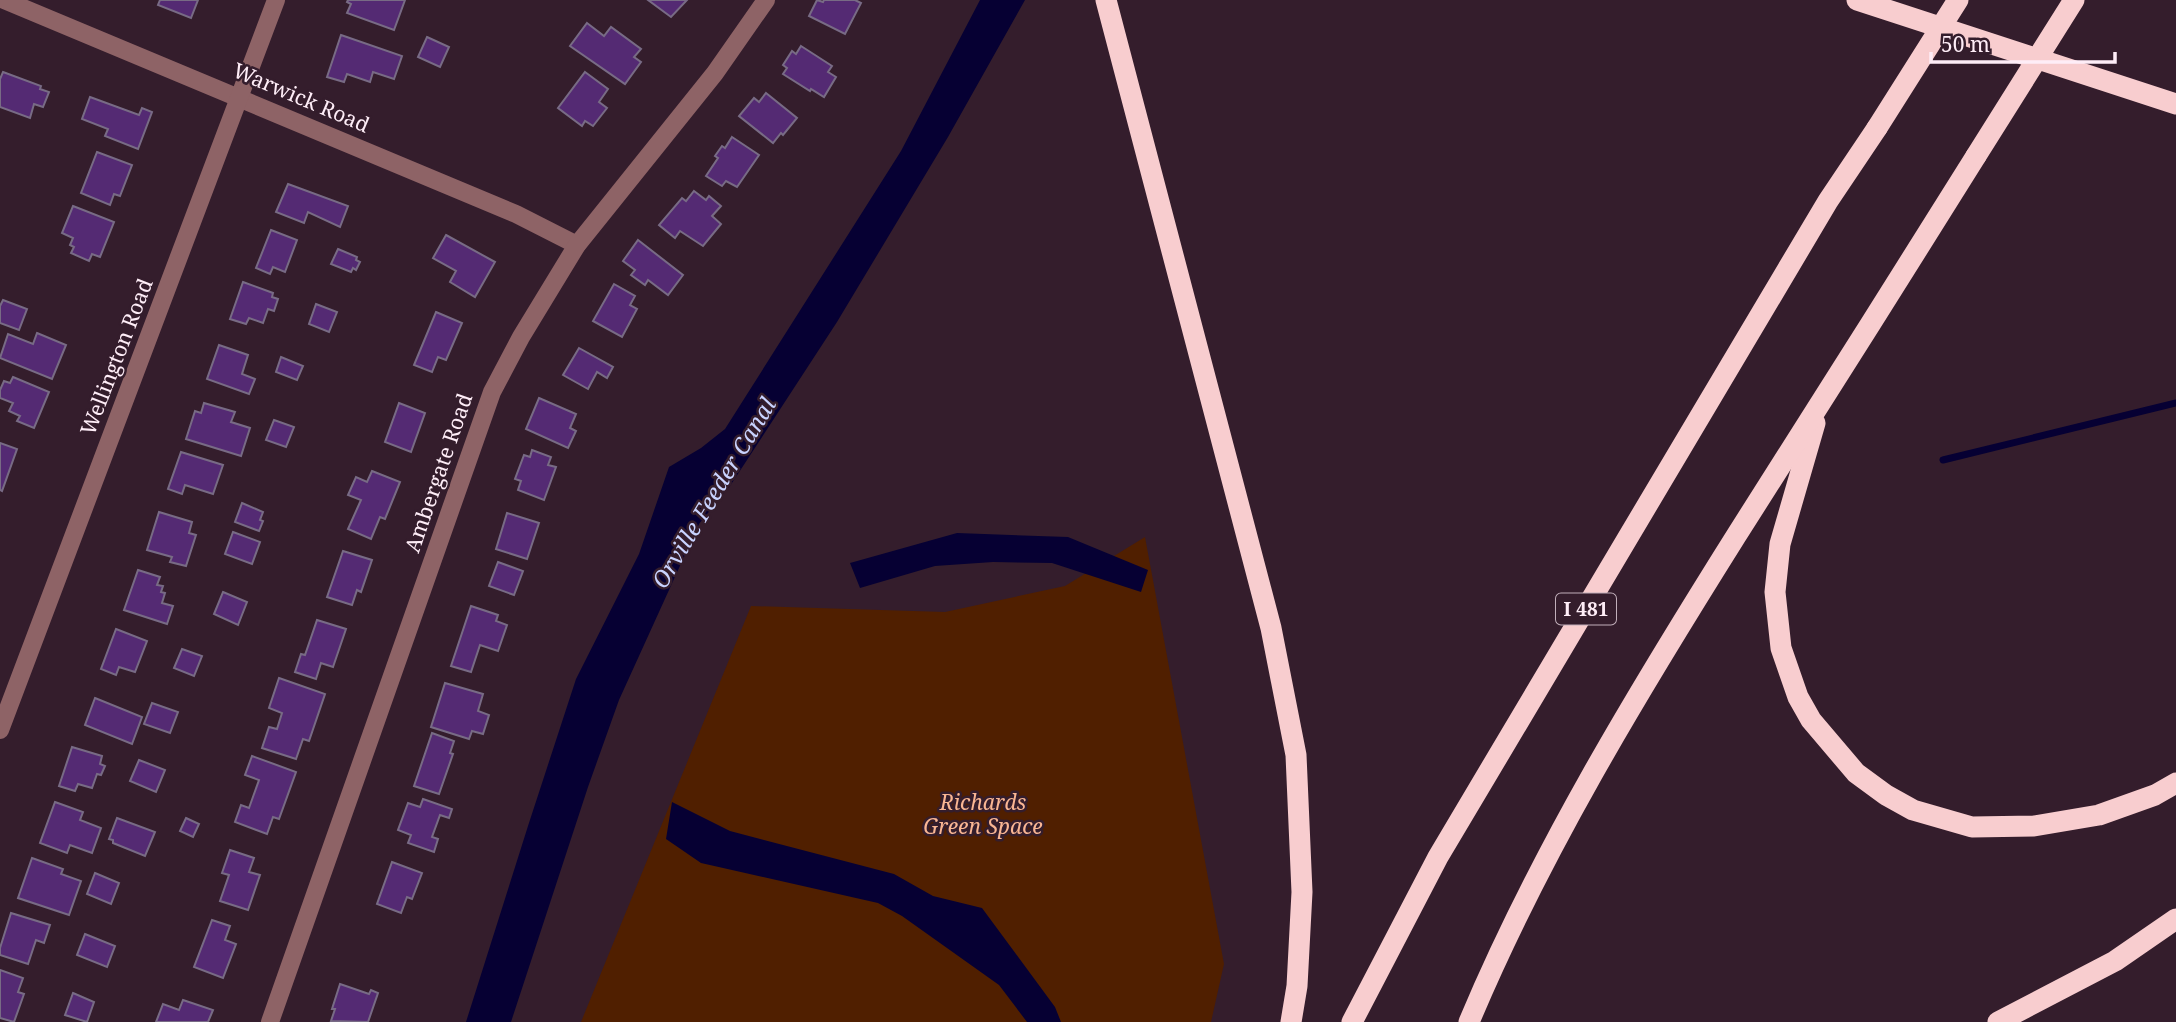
<svg xmlns="http://www.w3.org/2000/svg" width="2176" height="1022" font-family="'Noto Serif',serif">
	<rect width="100%" height="100%" fill="#341d2c"/>
	<path fill="#501f00" d="M1145,537L1224,964L1211,1022H581L751,606L945,612L1065,586Z"/>
	<g fill="#060033">
		<path d="M980,0H1025L948,137L837,322L730,486L699,524L619,700L588,787L511,1022H466L528,826L576,679L639,554L669,467L701,448L725,429L901,151Z"/>
		<path d="M957,533L1068,537L1148,570L1141,592L1052,563L993,562L935,566L860,588L850,563Z"/>
		<path d="M672,802L730,831L894,874L933,896L982,908L1055,1007L1061,1022H1027L999,985L902,916L878,903L701,863L666,839Z"/>
	</g>
	<g fill="none" stroke-linecap="round" stroke-linejoin="round">
		<path stroke="#060033" stroke-width="7" d="M1943,460L2176,403"/>
	</g>
	<g fill="#542a73" stroke="#786b85" stroke-width="2">
		<path d="M160,0H198L191,18L158,5Z"/>
		<path d="M348,0H405L394,30L347,13L351,4L347,2Z"/>
		<path d="M648,0H687L671,17Z"/>
		<path d="M817,0L823,2L824,0H855L861,3L845,34L809,16Z"/>
		<path d="M587,23L604,36L611,27L641,49L634,57L641,62L625,84L570,46Z"/>
		<path d="M341,35L402,56L394,79L373,72L370,82L347,74L344,82L327,77Z"/>
		<path d="M427,37L449,47L440,67L418,57Z"/>
		<path d="M801,46L832,66L828,72L836,77L824,97L811,89L810,91L783,74L787,68L783,65L792,51L796,54Z"/>
		<path d="M3,72L41,86L40,89L49,92L43,107L34,104L30,118L0,107V79Z"/>
		<path d="M585,72L608,89L599,102L607,108L593,126L585,121L582,126L558,108Z"/>
		<path d="M766,93L797,118L783,135L781,133L773,143L739,116L754,98L759,102Z"/>
		<path d="M90,97L139,115L142,108L152,112L138,149L105,136L108,129L82,119Z"/>
		<path d="M732,137L759,155L737,187L726,181L722,186L706,176L718,158L715,156L722,146L725,148Z"/>
		<path d="M97,152L132,165L120,196L114,194L110,205L81,193Z"/>
		<path d="M288,184L348,206L340,227L308,212L304,223L276,212Z"/>
		<path d="M694,191L706,200L709,196L721,206L712,216L721,224L703,246L680,231L675,238L659,225L682,198L686,201Z"/>
		<path d="M73,206L114,222L100,257L92,254L89,261L71,253L74,247L70,245L73,238L62,233Z"/>
		<path d="M271,230L297,240L285,272L273,267L270,274L256,268Z"/>
		<path d="M446,235L495,262L475,297L450,282L456,271L433,258Z"/>
		<path d="M638,240L683,275L668,295L648,280L645,285L631,275L635,270L623,261Z"/>
		<path d="M338,249L357,257L356,260L360,262L356,270L353,268L351,272L331,264Z"/>
		<path d="M243,282L273,293L272,297L278,299L274,311L268,309L263,323L249,318L246,324L230,319Z"/>
		<path d="M614,284L635,296L630,305L637,309L622,337L593,321Z"/>
		<path d="M3,300L27,309L19,330L0,323V306Z"/>
		<path d="M316,304L337,312L329,332L309,324Z"/>
		<path d="M436,312L462,323L446,360L438,357L432,372L414,365Z"/>
		<path d="M37,333L66,345L52,379L0,358L8,334L33,344Z"/>
		<path d="M219,345L248,355L242,374L255,379L249,394L207,379Z"/>
		<path d="M579,348L613,367L607,378L597,372L588,389L563,375Z"/>
		<path d="M281,357L303,366L297,380L276,372Z"/>
		<path d="M13,377L49,392L34,428L17,421L20,416L9,411L13,403L0,398V390L4,381L10,383Z"/>
		<path d="M539,398L576,414L570,428L576,431L568,448L526,429Z"/>
		<path d="M204,403L235,412L231,422L250,428L241,456L186,439L195,411L201,413Z"/>
		<path d="M399,403L425,413L411,452L385,442Z"/>
		<path d="M274,420L294,427L286,447L266,440Z"/>
		<path d="M0,443L17,449L2,491L0,490Z"/>
		<path d="M532,450L551,457L548,465L556,467L544,500L518,490L521,481L515,479L524,455L530,457Z"/>
		<path d="M181,452L223,465L213,494L185,485L182,494L168,489Z"/>
		<path d="M372,471L400,482L385,519L380,517L371,539L348,529L361,500L348,495L356,477L367,482Z"/>
		<path d="M242,503L263,512L260,520L263,521L259,531L235,522Z"/>
		<path d="M159,512L192,522L189,533L196,535L186,566L170,562L172,557L147,550Z"/>
		<path d="M507,513L539,523L527,559L496,549Z"/>
		<path d="M233,532L260,542L252,564L225,554Z"/>
		<path d="M343,551L372,560L361,592L357,590L352,605L327,597Z"/>
		<path d="M498,562L523,571L514,595L489,586Z"/>
		<path d="M138,570L160,577L157,585L163,586L161,592L165,593L162,603L173,606L167,624L124,610Z"/>
		<path d="M223,592L247,602L238,625L214,614Z"/>
		<path d="M471,606L498,615L496,621L507,625L498,651L480,645L471,672L451,666Z"/>
		<path d="M317,620L346,629L333,667L321,663L316,679L295,672L301,654L305,655Z"/>
		<path d="M116,629L147,641L135,672L119,667L116,675L101,669Z"/>
		<path d="M182,649L202,656L194,676L174,668Z"/>
		<path d="M279,678L325,694L309,741L303,739L296,759L262,748L269,727L277,729L282,713L269,708Z"/>
		<path d="M445,683L483,694L478,711L489,715L483,734L472,731L469,739L431,727Z"/>
		<path d="M95,698L142,717L132,744L85,725Z"/>
		<path d="M152,703L178,712L170,733L144,724Z"/>
		<path d="M432,733L454,741L450,753L453,754L439,794L414,786Z"/>
		<path d="M72,747L102,756L100,764L105,766L101,775L97,774L92,788L78,784L75,791L59,786Z"/>
		<path d="M252,756L296,772L279,819L273,817L267,834L235,822L241,805L249,808L259,780L245,775Z"/>
		<path d="M139,760L165,770L156,792L130,781Z"/>
		<path d="M423,799L452,809L449,818L440,815L432,837L438,839L434,852L408,843L411,835L398,830L408,803L420,807Z"/>
		<path d="M55,802L83,812L80,820L101,828L92,853L70,845L67,853L40,843Z"/>
		<path d="M117,818L155,832L145,856L113,843V840L109,839Z"/>
		<path d="M186,818L199,824L193,837L180,831Z"/>
		<path d="M230,850L254,858L249,872L260,875L248,910L220,901L229,875L222,873Z"/>
		<path d="M32,858L63,869L61,874L81,881L69,915L18,898Z"/>
		<path d="M392,862L422,873L412,899L407,897L401,913L377,904Z"/>
		<path d="M95,873L119,883L111,904L87,894Z"/>
		<path d="M11,913L50,925L44,943L36,940L28,964L0,955V948Z"/>
		<path d="M212,920L230,926L225,940L236,944L223,978L194,967Z"/>
		<path d="M85,934L115,946L107,967L77,955Z"/>
		<path d="M0,970L23,978L18,992L24,994L14,1022L0,1018Z"/>
		<path d="M340,984L369,994L371,990L378,993L368,1022L331,1021L335,1009H332Z"/>
		<path d="M73,993L94,1002L87,1022L65,1015Z"/>
		<path d="M183,1000L213,1010L208,1022H156L163,1004L179,1010Z"/>
	</g>
	<g fill="none" stroke-linecap="round" stroke-linejoin="round">
		<g stroke="#8e6366" stroke-width="18">
			<path d="M4,0L516,214L577,245"/>
			<path d="M0,730L276,0"/>
			<path d="M270,1022L492,392L521,337L577,245L715,73L766,0"/>
		</g>
		<g stroke="#f8cdcf" stroke-width="21">
			<path d="M1106,0L1271,628L1296,755L1302,892L1297,986L1291,1022"/>
			<path d="M1857,0L2176,104"/>
			<path d="M1815,423L1780,544L1775,592L1781,648L1798,697L1811,720L1856,773L1886,795L1913,810L1972,827L2034,826L2099,815L2155,795L2176,783"/>
			<path d="M1352,1022L1438,857L1828,201L1877,128"/>
			<path d="M1469,1022C1540,853 1638,692 1736,536C1816,410 1897,283 1976,156"/>
			<path d="M1998,1022L2115,961L2176,919"/>
		</g>
		<g stroke="#f8cdcf" stroke-width="21">
			<path d="M1877,128L1958,0"/>
			<path d="M1976,156L2074,0"/>
		</g>
	</g>
	<g text-anchor="middle" stroke-width="5" stroke-linejoin="round" paint-order="stroke">
		<rect fill="#341d2c" stroke="#c1afba" stroke-width="2" x="1556" y="593.5" width="60" height="31" rx="5"/>
		<g font-size="19" font-weight="bold" fill="#feedf7">
			<text x="1586" y="616">I 481</text>
		</g>
		<g font-size="21" fill="#feedf7" stroke="#341d2c">
			<text transform="translate(301 98) rotate(23)" y="7">Warwick Road</text>
			<text transform="translate(117 357) rotate(-69)" y="7">Wellington Road</text>
			<text transform="translate(439 473) rotate(-71)" y="7">Ambergate Road</text>
		</g>
		<g font-size="21" font-style="italic" fill="#fab693" stroke="#341d2c">
			<text x="983" y="810">Richards<tspan x="983" dy="24">Green Space</tspan></text>
		</g>
		<g font-size="23" font-style="italic" fill="#c9d3ff" stroke="#341d2c">
			<text transform="translate(714 493) rotate(-59)" y="8">Orville Feeder Canal</text>
		</g>
	</g>
	<path d="M1931 52v10h184v-10" fill="none" stroke="#feedf7" stroke-width="3.5"/>
	<text x="1941" y="52" font-size="21" fill="#feedf7" stroke="#341d2c" stroke-width="5" paint-order="stroke">50 m</text>
</svg>
